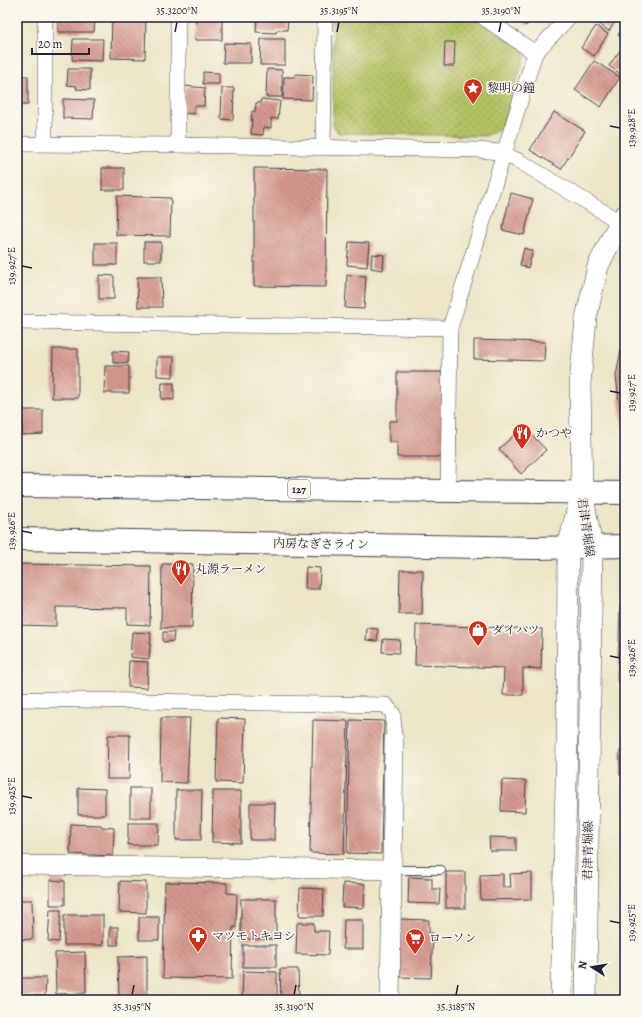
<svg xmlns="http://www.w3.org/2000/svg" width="642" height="1017" font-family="Alegreya,'Noto Serif JP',serif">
	<defs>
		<pattern id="park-dots" width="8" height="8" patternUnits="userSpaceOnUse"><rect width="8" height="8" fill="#b4c163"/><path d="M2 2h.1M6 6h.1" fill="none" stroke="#929c53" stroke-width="1.8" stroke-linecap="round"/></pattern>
		<pattern id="building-back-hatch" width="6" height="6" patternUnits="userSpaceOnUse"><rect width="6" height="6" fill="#d5998e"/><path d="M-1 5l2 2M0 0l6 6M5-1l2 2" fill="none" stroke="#ac7c75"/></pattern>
	</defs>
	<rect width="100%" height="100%" fill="#fbf7ec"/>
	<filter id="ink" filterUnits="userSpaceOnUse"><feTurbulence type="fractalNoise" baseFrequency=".025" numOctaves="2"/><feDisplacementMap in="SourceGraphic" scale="8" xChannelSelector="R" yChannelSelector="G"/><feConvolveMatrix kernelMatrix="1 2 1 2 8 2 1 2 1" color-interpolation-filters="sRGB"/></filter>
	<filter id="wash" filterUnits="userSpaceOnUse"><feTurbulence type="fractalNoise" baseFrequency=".012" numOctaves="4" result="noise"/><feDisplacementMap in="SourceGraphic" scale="16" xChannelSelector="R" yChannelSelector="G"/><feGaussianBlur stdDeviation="0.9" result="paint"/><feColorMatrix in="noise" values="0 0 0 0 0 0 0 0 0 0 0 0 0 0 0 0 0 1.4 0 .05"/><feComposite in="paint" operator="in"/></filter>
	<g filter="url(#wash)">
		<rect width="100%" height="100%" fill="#ece5c7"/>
		<path fill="url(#park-dots)" stroke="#6b724f" d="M333,17H472L519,47L524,51L525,55L502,128L485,136L338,133L333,124Z"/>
		<g id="blocks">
			<g fill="url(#building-back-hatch)">
				<path d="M58,17H95L94,32H58Z"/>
				<path d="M112,17H146L145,59L111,58Z"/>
				<path d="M196,17L222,18V40H195Z"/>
				<path d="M257,17H281V19H288L287,30H277L276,33L256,32Z"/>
				<path d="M515,17H533L526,26Z"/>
				<path d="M591,17H614L617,19L609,31L591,18Z"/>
				<path d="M596,26L608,34L594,56L581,48Z"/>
				<path d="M624,26L625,27V40L618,35Z"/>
				<path d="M73,39H103L102,61L72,60Z"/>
				<path d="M261,39H285V65H260Z"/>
				<path d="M445,42H455L454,66H444Z"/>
				<path d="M224,43L251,44V63H223Z"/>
				<path d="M625,43V73L624,76L609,66Z"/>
				<path d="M594,61L620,77L601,107L575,90Z"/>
				<path d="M68,69H90V90L76,89L77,86L67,85Z"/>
				<path d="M267,69L282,70V97H266Z"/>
				<path d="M203,72L219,73V84H203Z"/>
				<path d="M296,74L313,75L312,100L283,99L284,77H295Z"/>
				<rect x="17" y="76" width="11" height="29"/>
				<path d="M185,86L205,88L204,106H194V114L183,113Z"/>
				<path d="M222,88H234L233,120L221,119Z"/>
				<path d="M63,99L94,100L93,119L63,118Z"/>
				<path d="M261,99L280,101L278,119L271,118V128L264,127L263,135L251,134L252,111L255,112L256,103H260Z"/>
				<path d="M554,112L585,131L561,169L530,150Z"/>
				<rect x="102" y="168" width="22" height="22"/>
				<path d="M254,168L327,169L326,287L254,286Z"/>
				<path d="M511,193L533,199L524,235L502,230Z"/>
				<path d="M117,196L171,198L170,236L116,235Z"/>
				<rect x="144" y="242" width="17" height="19"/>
				<path d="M349,242L369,243L367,267L347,265Z"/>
				<rect x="95" y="243" width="22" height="22"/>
				<path d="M524,248L533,251L528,268L520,265Z"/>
				<path d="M372,254L384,255L383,270L371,268Z"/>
				<path d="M99,275L114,276V299H99Z"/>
				<path d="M347,275L366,276L364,309L345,308Z"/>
				<path d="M137,277H161L162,307H138Z"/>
				<path d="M624,334H625V425H622L616,376Z"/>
				<path d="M474,340L545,342L544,361L474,359Z"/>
				<path d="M53,349H78V398H52Z"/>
				<path d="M113,351L129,352L128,363H113Z"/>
				<rect x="17" y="356" width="2" height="37"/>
				<path d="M157,357H174L173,377L157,376Z"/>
				<path d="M105,366H129V393H104Z"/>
				<path d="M397,372H444L443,457H397V442H389V421H397Z"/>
				<path d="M162,383H174V400L161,399Z"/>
				<path d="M22,410H43V434L22,435Z"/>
				<path d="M524,426L546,450L521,474L499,449Z"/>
				<path d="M17,564L151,566L150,625L127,624V608L56,607V626L17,625Z"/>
				<path d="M162,564H193L192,628H161Z"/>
				<path d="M306,567L320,568L319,589H305Z"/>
				<path d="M400,570H423L422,614H399Z"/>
				<path d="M620,607H625V682H618Z"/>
				<path d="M416,625L542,629L541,669L523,668V695H503L504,668L415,665Z"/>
				<path d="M367,628L378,629L377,641L366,640Z"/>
				<path d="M132,632L151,633L149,659L130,657Z"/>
				<path d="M163,632H174L173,641L163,642Z"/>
				<path d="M383,639L400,640L399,653L382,652Z"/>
				<path d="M129,661L148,662L147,688L128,687Z"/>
				<path d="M161,718H190L187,783L160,782Z"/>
				<path d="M218,718L245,719L243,783L216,782Z"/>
				<path d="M313,720L348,721L344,854L310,853Z"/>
				<path d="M350,720L384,721L381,854L347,853Z"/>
				<path d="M108,735H130L129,779H107Z"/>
				<rect x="620" y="751" width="5" height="24"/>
				<path d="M502,780L526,781L525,812L501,811Z"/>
				<rect x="623" y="783" width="2" height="23"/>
				<path d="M78,788L105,789V815H78Z"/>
				<rect x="130" y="788" width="21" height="30"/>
				<path d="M176,790H202L201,840H176Z"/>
				<path d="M213,791H241V843L212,842Z"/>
				<path d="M250,803H275L274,840H250Z"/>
				<path d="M128,823H159L158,845H128Z"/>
				<path d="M71,824L101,825L102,827L114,828L113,856L70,854Z"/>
				<path d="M489,837L516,838V851H490Z"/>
				<rect x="446" y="872" width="19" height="36"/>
				<path d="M532,873V899L481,900L480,875L503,874V887H511L510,874Z"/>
				<path d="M409,877L432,878V889H440L439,904L408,903Z"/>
				<path d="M50,880L65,881V905H50Z"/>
				<path d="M120,881L146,882V913L119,912Z"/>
				<path d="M165,882L227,883V893L237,894L236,928L233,927L232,979L163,978Z"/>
				<path d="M343,883L365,884L364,908L342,907Z"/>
				<path d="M300,888L324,889L323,916H299Z"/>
				<rect x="241" y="899" width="35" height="40"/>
				<path d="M17,900H32L33,939L17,940Z"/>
				<path d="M50,910H61L59,942L48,941Z"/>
				<rect x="64" y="915" width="39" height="30"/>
				<rect x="139" y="917" width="20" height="23"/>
				<path d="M400,919L429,920V933H433L431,978L398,977Z"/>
				<path d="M344,920H363V949H343Z"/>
				<path d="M297,923H314V931H329L328,955L296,954Z"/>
				<rect x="110" y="927" width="8" height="18"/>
				<rect x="243" y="945" width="33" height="22"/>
				<path d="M85,952L86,993L56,994L55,953Z"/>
				<path d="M147,956V996L119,997L118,957Z"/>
				<path d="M280,969H298L299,1000H281Z"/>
				<path d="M243,971L277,972V1000H242Z"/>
				<path d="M17,978H46L45,996H17Z"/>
			</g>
		</g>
	</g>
	<g filter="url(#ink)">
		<use href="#blocks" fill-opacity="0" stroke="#403f50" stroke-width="1"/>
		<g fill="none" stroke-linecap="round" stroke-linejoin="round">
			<g stroke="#403f50" stroke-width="10">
				<path id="service" d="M392,870H441"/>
			</g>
			<g stroke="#403f50" stroke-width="16">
				<g id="minor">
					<path d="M178,17V145"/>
					<path d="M483,17L535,53"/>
					<path d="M45,143V17"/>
					<path d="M17,144L178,145L478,150L499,152L519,161L620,222"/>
					<path d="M323,147L325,17"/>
					<path d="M17,322L450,328"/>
					<path d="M448,491L450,328L535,53L569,17"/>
					<path d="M17,699L386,705L393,714L394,739"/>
				</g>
			</g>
			<g stroke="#403f50" stroke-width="20">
				<g id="tertiary">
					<path d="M17,865L392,870"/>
					<path d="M390,1000L394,739"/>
				</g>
			</g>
			<g stroke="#403f50" stroke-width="22">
				<g id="secondary">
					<path d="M561,1000L567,742L568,548L580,498"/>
					<path d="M586,1000L592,547L582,492L580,384L586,318L598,266L620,222L625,215"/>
				</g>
			</g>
			<g stroke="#403f50" stroke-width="24">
				<g id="trunk">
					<path d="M17,486L625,493"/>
					<path d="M17,539L537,548L625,546"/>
				</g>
			</g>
			<use href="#service" stroke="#fff" stroke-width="8"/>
			<use href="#minor" stroke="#fff" stroke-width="15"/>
			<use href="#tertiary" stroke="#fff" stroke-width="19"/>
			<use href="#secondary" stroke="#fff" stroke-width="21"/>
			<use href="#trunk" stroke="#fff" stroke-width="22"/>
		</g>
	</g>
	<path fill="none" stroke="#22223b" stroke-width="1.5" d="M175,32L177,22M337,32L339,22M499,32L501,22M610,126L620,128M22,266L32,268M610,391L620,393M22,531L32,533M610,656L620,658M22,796L32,798M610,921L620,923M132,995L134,985M294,995L296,985M456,995L458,985"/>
	<defs>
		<g id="sight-pin" transform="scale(1)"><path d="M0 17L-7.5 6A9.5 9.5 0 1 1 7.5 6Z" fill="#c8321e" stroke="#fbf7ec"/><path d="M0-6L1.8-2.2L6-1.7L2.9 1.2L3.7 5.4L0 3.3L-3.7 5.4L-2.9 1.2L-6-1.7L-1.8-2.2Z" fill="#fff"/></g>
		<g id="restaurant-pin" transform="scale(1)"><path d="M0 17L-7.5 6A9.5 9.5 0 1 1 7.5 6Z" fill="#c8321e" stroke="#fbf7ec"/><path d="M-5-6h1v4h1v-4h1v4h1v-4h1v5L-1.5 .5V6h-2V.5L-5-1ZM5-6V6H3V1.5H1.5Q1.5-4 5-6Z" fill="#fff"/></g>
		<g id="shop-pin" transform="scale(1)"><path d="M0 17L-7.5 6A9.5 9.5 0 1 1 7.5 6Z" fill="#c8321e" stroke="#fbf7ec"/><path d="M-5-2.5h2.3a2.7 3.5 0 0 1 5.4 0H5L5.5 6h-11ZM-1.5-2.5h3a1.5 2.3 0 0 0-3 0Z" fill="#fff"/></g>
		<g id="pharmacy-pin" transform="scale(1)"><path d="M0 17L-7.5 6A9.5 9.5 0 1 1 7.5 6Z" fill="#c8321e" stroke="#fbf7ec"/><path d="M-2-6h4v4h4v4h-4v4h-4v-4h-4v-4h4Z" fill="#fff"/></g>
		<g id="supermarket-pin" transform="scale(1)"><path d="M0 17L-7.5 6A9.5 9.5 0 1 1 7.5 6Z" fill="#c8321e" stroke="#fbf7ec"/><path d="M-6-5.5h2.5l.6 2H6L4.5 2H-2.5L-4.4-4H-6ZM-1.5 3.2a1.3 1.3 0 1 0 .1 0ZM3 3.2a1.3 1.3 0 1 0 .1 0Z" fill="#fff"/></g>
	</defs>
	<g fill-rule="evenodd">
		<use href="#sight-pin" x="473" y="88"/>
		<use href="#restaurant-pin" x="522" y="433"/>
		<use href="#restaurant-pin" x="181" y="569"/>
		<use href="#shop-pin" x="478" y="630"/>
		<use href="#pharmacy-pin" x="198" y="936"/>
		<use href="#supermarket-pin" x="415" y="938"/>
	</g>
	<g text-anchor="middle" stroke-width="3" stroke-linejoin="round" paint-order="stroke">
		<rect fill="#fbf7ec" stroke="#636270" stroke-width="1" x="288" y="480" width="22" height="18" rx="3"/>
		<g font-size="11" font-weight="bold" fill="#22223b">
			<text x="299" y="493">127</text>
		</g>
		<g font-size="12" fill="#22223b" stroke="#fbf7ec" text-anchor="start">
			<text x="487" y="92">黎明の鐘</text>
			<text x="536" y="437">かつや</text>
			<text x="195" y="573">丸源ラーメン</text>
			<text x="492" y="634">ダイハツ</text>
			<text x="212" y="940">マツモトキヨシ</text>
			<text x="429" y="942">ローソン</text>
		</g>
		<g font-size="12" fill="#22223b" stroke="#fbf7ec">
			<text transform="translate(586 527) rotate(82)" y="4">君津青堀線</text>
			<text transform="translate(321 544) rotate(1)" y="4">内房なぎさライン</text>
			<text transform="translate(588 851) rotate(-89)" y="4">君津青堀線</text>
		</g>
	</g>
	<rect width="642" height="1017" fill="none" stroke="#fbf7ec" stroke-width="44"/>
	<g transform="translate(592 967) rotate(282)" stroke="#fbf7ec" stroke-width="3" paint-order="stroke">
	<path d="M0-3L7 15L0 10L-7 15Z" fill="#22223b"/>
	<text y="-6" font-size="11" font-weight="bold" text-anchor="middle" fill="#22223b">N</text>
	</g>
	<path d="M32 48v6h57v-6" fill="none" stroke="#22223b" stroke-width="2"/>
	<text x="38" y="48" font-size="12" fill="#22223b" stroke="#fbf7ec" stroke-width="3" paint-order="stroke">20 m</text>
	<rect x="22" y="22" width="598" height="973" fill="none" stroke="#22223b" stroke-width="1.5"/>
	<g font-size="10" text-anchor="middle" fill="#22223b">
		<text x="177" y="14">35.3200°N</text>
		<text x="339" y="14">35.3195°N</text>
		<text x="501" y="14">35.3190°N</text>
		<text transform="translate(631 128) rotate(-90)" y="4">139.928°E</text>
		<text transform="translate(11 266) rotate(-90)" y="4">139.927°E</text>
		<text transform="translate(631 393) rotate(-90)" y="4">139.927°E</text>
		<text transform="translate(11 531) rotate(-90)" y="4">139.926°E</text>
		<text transform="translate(631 658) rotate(-90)" y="4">139.926°E</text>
		<text transform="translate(11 796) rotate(-90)" y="4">139.925°E</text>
		<text transform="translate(631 923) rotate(-90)" y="4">139.925°E</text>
		<text x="132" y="1010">35.3195°N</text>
		<text x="294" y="1010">35.3190°N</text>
		<text x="456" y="1010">35.3185°N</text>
	</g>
</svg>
